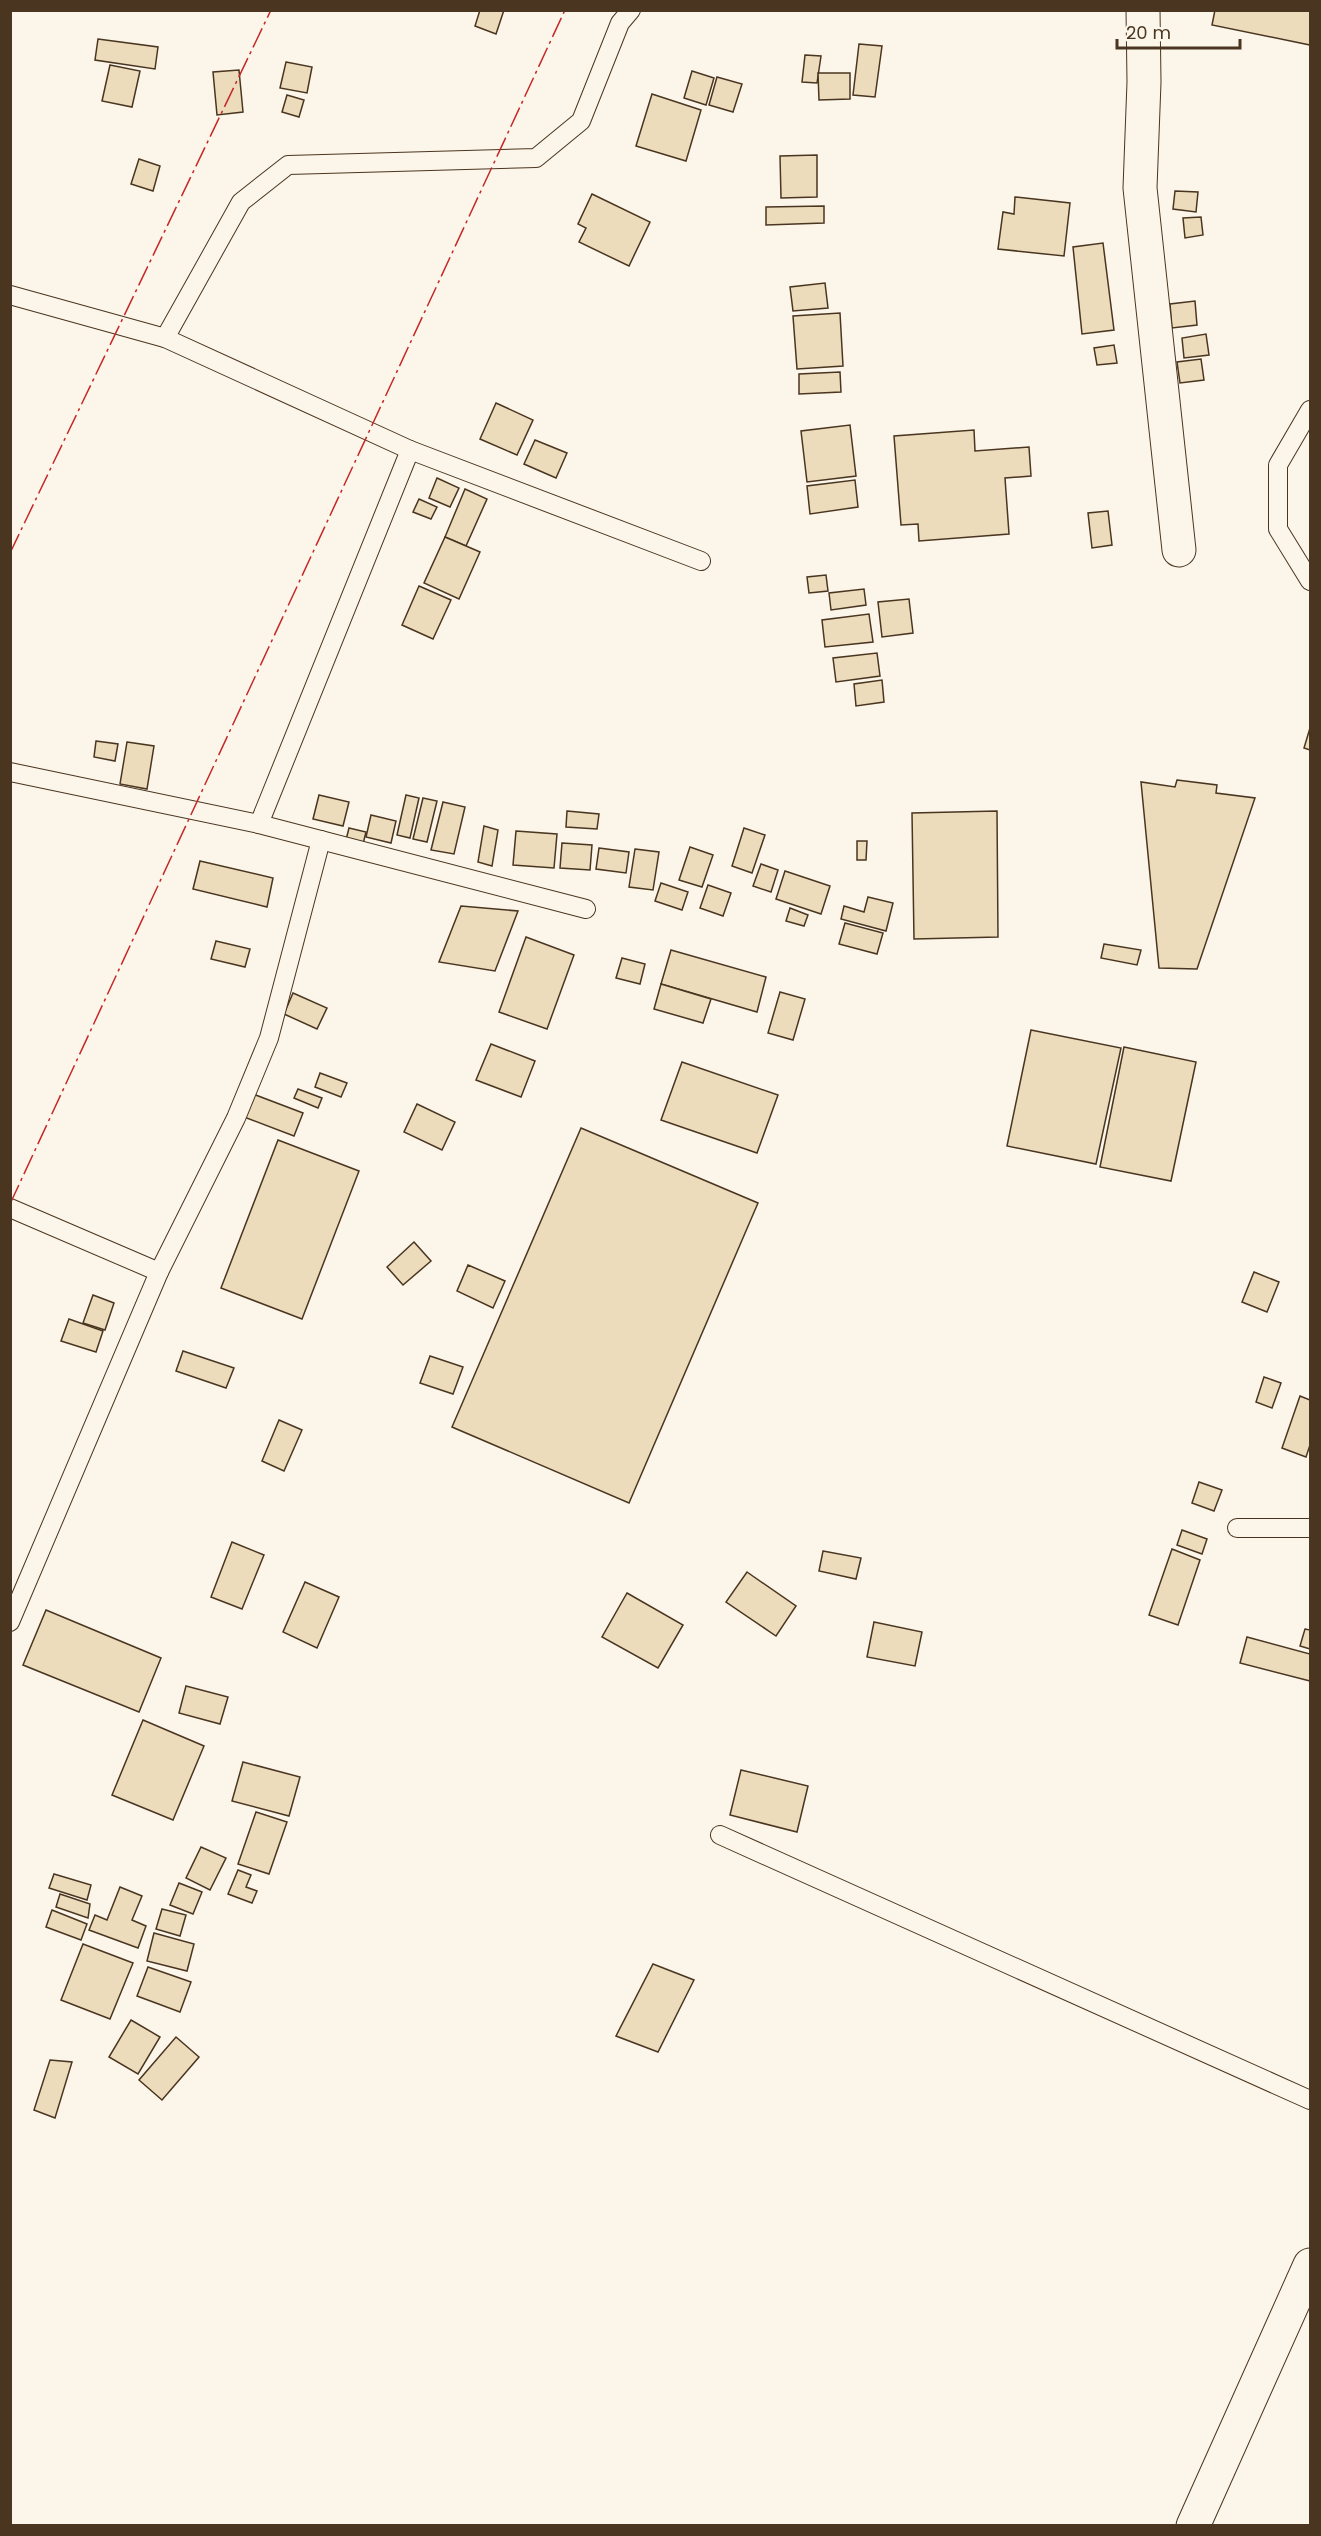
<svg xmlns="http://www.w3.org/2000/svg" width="1321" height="2536" font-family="Poppins,sans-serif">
	<rect width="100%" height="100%" fill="#fbf6e9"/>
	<g fill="#ecdcbc" stroke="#4a3520" stroke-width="1.5">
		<path d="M480,10H504L496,34L475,26Z"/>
		<path d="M1215,10H1310V45L1212,25Z"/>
		<path d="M98,39L158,47L155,69L95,60Z"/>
		<path d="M859,44L882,46L875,97L853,95Z"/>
		<path d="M805,55L821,56L817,83L802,82Z"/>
		<path d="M286,62L312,67L307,93L280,88Z"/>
		<path d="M110,65L140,71L132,107L102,101Z"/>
		<path d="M239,70L243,112L217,115L213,72Z"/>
		<path d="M692,71L714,78L706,105L684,98Z"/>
		<path d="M818,73H850V99L819,100Z"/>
		<path d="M717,77L742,84L733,112L709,105Z"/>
		<path d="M652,94L701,110L686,161L636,146Z"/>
		<path d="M287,95L304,100L299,117L282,112Z"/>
		<path d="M817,155V197L781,198L780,156Z"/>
		<path d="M139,159L160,166L153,191L131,184Z"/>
		<path d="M1175,191L1198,192L1196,212L1173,209Z"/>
		<path d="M592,194L650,222L629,266L579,242L586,228L578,224Z"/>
		<path d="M1015,197L1070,203L1064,256L998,249L1003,212L1014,214Z"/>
		<path d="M824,206V223L766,225V207Z"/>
		<path d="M1201,217L1203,235L1185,238L1183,218Z"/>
		<path d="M1103,243L1114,330L1082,334L1073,247Z"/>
		<path d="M825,283L828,308L793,311L790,287Z"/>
		<path d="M1195,301L1197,325L1172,328L1170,304Z"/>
		<path d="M840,313L843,366L797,369L793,316Z"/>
		<path d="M1206,334L1209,355L1184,358L1182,338Z"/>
		<path d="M1114,345L1117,363L1097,365L1094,348Z"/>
		<path d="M1201,359L1204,380L1180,383L1177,362Z"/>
		<path d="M840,372L841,392L799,394V374Z"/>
		<path d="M496,403L533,420L517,455L480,439Z"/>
		<path d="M850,425L856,476L807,482L801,431Z"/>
		<path d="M974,430L975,451L1029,447L1031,476L1005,478L1009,534L919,541L918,524L901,525L894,436Z"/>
		<path d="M535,440L567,453L556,478L524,464Z"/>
		<path d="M437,478L459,488L450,507L429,498Z"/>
		<path d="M855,480L858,507L810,514L807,486Z"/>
		<path d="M465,489L487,499L466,546L445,537Z"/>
		<path d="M419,499L437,507L431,519L413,512Z"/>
		<path d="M1108,511L1112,545L1092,548L1088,513Z"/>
		<path d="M445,537L480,552L459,599L424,583Z"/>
		<path d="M826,575L828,591L809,593L807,577Z"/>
		<path d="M419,586L451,600L433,639L402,625Z"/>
		<path d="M864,589L866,605L831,610L829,593Z"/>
		<path d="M909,599L913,633L882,637L878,602Z"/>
		<path d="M869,614L873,642L825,647L822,620Z"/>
		<path d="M877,653L880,676L836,682L833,658Z"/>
		<path d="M882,680L884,702L856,706L854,684Z"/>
		<path d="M1310,728V750L1304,748Z"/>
		<path d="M96,741L118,744L115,761L94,757Z"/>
		<path d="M127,742L154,746L147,789L120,784Z"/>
		<path d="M1177,780L1217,785L1216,793L1255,798L1197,969L1159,968L1141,782L1175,787Z"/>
		<path d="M319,795L349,802L343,826L313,819Z"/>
		<path d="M406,795L419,798L410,838L397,835Z"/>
		<path d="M423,798L437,801L427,842L413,839Z"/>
		<path d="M443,802L465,807L454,854L431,850Z"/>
		<path d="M567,811L599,814L597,829L566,827Z"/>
		<path d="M997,811L998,937L914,939L912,813Z"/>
		<path d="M371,815L396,821L391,843L366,837Z"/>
		<path d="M484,826L498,830L492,866L478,862Z"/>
		<path d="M349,828L366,832L363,844L346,840Z"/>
		<path d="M744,828L765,835L752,873L732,866Z"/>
		<path d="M516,831L557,834L554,868L513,865Z"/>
		<path d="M857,841H867L866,860H857Z"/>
		<path d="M562,843L592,845L590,870L560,868Z"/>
		<path d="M690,847L713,855L702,887L679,880Z"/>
		<path d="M599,848L629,852L626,873L596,869Z"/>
		<path d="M635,849L659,852L653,890L629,887Z"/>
		<path d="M200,861L273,878L267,907L193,889Z"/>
		<path d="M761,864L778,870L771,892L753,886Z"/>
		<path d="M785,871L830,886L821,914L776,899Z"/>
		<path d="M661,883L688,892L682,910L655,901Z"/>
		<path d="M708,885L731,893L723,916L700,908Z"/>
		<path d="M868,897L893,903L886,931L841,919L844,906L864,912Z"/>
		<path d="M461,906L518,911L495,971L439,962Z"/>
		<path d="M790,908L808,915L804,926L786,921Z"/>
		<path d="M845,923L883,933L877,954L839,944Z"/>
		<path d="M526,937L574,955L547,1029L499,1012Z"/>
		<path d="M216,941L250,949L245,967L211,959Z"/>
		<path d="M1104,944L1141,950L1137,965L1101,958Z"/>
		<path d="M671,950L766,977L757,1012L661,984Z"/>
		<path d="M622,958L645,964L640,984L616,978Z"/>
		<path d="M661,984L711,999L703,1023L654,1009Z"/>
		<path d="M780,992L805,999L793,1040L768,1033Z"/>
		<path d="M293,993L327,1008L317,1029L284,1014Z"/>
		<path d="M1031,1030L1121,1048L1096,1164L1007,1146Z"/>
		<path d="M491,1044L535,1061L521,1097L476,1080Z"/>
		<path d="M1124,1047L1196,1062L1171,1181L1100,1167Z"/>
		<path d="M682,1062L778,1095L757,1153L661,1120Z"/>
		<path d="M320,1073L347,1083L341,1097L315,1087Z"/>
		<path d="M298,1089L322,1098L318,1108L294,1098Z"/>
		<path d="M253,1094L303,1113L294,1136L244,1117Z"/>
		<path d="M417,1104L455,1122L442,1150L404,1132Z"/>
		<path d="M581,1128L758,1203L629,1503L452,1427Z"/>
		<path d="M278,1140L359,1171L302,1319L221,1288Z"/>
		<path d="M414,1242L431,1261L403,1285L387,1267Z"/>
		<path d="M468,1265L505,1281L493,1308L457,1291Z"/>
		<path d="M1254,1272L1279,1282L1267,1312L1242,1302Z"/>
		<path d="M93,1295L114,1303L105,1330L83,1323Z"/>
		<path d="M69,1319L103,1331L96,1352L61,1341Z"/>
		<path d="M183,1351L234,1368L226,1388L176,1371Z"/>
		<path d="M430,1356L463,1367L453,1394L420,1383Z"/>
		<path d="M1264,1377L1281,1383L1272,1408L1256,1402Z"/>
		<path d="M1300,1396L1310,1400V1445L1306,1457L1282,1448Z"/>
		<path d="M279,1420L302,1430L284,1471L262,1461Z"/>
		<path d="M1199,1482L1222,1490L1214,1511L1192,1503Z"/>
		<path d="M1182,1530L1207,1539L1202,1554L1177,1545Z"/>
		<path d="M232,1542L264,1555L242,1609L211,1597Z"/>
		<path d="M1172,1549L1200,1560L1178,1625L1149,1615Z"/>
		<path d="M823,1551L861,1558L856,1579L819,1571Z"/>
		<path d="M747,1572L796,1606L776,1636L726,1602Z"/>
		<path d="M305,1582L339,1597L317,1648L283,1632Z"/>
		<path d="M627,1593L683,1625L658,1668L602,1637Z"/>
		<path d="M46,1610L161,1658L139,1712L23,1665Z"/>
		<path d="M874,1622L922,1632L915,1666L867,1657Z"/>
		<path d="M1305,1629L1310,1630V1649L1300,1646Z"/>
		<path d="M1247,1637L1310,1654V1681L1240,1663Z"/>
		<path d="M186,1686L228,1697L220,1724L179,1713Z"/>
		<path d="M143,1720L204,1746L173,1820L112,1795Z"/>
		<path d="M243,1762L300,1777L289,1816L232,1801Z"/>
		<path d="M741,1770L808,1786L797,1832L730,1815Z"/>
		<path d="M256,1812L287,1822L269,1874L238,1864Z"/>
		<path d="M201,1847L226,1858L210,1890L186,1878Z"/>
		<path d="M238,1870L251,1875L246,1887L257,1891L252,1903L228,1894Z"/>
		<path d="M54,1874L91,1885L87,1900L49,1888Z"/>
		<path d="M179,1883L202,1892L193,1914L170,1905Z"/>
		<path d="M120,1887L142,1896L132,1920L146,1926L138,1948L89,1930L95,1915L107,1920Z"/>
		<path d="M60,1894L90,1904L88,1918L56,1907Z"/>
		<path d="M162,1909L186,1915L180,1936L156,1929Z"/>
		<path d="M52,1910L87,1924L81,1940L46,1927Z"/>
		<path d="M154,1933L194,1944L187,1971L147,1961Z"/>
		<path d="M83,1944L133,1963L110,2019L61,2000Z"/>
		<path d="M653,1964L694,1980L658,2052L616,2036Z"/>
		<path d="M148,1967L191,1982L180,2012L137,1996Z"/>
		<path d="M131,2020L160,2037L138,2074L109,2057Z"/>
		<path d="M176,2037L199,2057L162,2100L139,2080Z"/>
		<path d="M50,2060L72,2062L55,2118L34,2110Z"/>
	</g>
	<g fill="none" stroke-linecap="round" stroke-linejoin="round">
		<g stroke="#4a3520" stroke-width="20">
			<g id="service">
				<path d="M10,295L165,338L410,450L701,561"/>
				<path d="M165,338L241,202L288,165L536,158L581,121L620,23L631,10"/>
				<path d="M1310,410L1278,465V529L1310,581"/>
				<path d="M410,450L259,824L586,909"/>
				<path d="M10,772L259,824"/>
				<path d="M10,1208L159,1272L236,1118L269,1038L321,840"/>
				<path d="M1237,1528H1310"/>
				<path d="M10,1622L159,1272"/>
				<path d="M720,1835L1310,2100"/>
			</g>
		</g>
		<g stroke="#4a3520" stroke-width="35">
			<g id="minor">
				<path d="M1143,10L1144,82L1140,188L1179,550"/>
				<path d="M1193,2526L1310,2265"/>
			</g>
		</g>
		<use href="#service" stroke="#fbf6e9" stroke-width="18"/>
		<use href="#minor" stroke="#fbf6e9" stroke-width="33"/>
		<g stroke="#c62828" stroke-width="1.5" stroke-dasharray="21 4.5 3 4.5" stroke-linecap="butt">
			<path d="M10,553L271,10"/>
			<path d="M10,1204L565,10"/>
		</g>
	</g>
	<rect width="1321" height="2536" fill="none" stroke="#4a3520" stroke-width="24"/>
	<path d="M1117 39v9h123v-9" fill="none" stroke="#4a3520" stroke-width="3"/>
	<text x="1126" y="39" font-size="18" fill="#4a3520" stroke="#fbf6e9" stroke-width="4.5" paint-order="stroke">20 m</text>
</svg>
